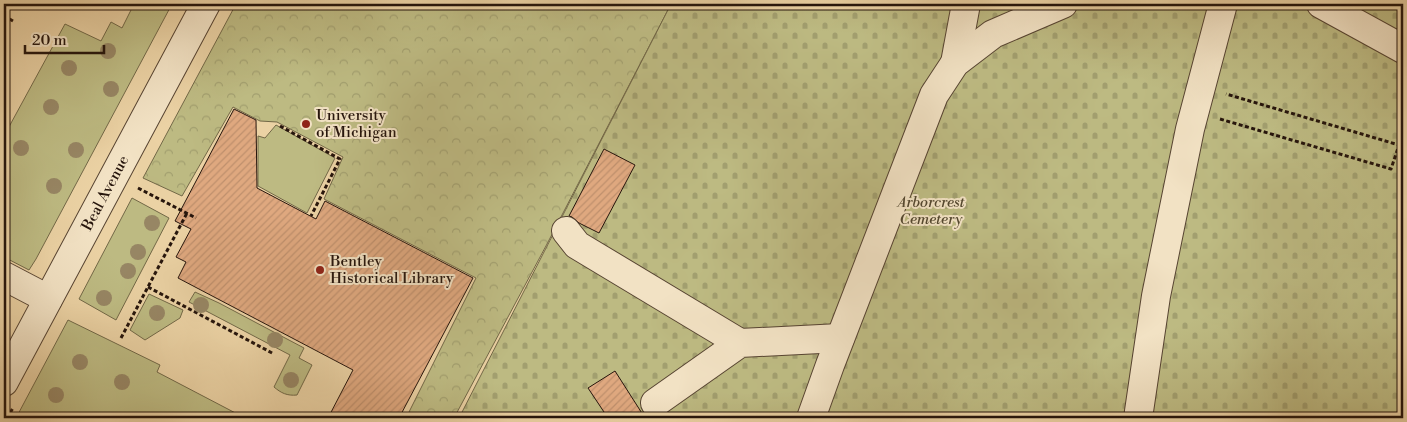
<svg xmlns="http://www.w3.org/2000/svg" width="1407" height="422" font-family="'Libre Bodoni',serif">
	<defs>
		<pattern id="forest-crowns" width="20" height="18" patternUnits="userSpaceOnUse" patternTransform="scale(1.25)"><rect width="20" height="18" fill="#bdba82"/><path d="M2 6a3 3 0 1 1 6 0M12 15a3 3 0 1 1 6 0" fill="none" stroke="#a29f6f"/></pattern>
		<pattern id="cemetery-stones" width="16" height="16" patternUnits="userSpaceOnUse" patternTransform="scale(1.25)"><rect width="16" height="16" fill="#bdba82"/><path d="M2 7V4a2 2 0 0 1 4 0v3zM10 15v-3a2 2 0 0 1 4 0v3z" fill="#a29f6f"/></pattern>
		<pattern id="building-hatch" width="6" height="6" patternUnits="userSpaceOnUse" patternTransform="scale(1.25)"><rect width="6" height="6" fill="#dfa87f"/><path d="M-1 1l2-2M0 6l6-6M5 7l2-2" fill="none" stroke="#bf906d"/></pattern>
	</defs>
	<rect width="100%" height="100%" fill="#ebd2a4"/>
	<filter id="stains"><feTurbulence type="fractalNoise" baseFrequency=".004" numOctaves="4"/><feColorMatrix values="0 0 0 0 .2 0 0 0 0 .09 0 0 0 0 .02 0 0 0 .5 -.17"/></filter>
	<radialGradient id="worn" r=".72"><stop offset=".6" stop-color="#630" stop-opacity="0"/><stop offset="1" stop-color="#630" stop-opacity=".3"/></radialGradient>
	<g fill="#bdba82" stroke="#726847">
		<path d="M134,4H172L36,259L29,270L4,257V136L65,24L101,41L111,22L122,28Z"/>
		<path d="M276,125L335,158L307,213L258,186V136L265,138Z"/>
		<path d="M132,198L169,218L116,320L79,299Z"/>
		<path d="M195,292L219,303L304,348L299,358L312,365L297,395C287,396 281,393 274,387L290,355L189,302Z"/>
		<path d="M149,294L183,310L180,318L145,340L130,330Z"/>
		<path d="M68,320L160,365L157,372L245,418H16Z"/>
	</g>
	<path fill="url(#forest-crowns)" stroke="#726847" d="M236,4H671L547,244L454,418H406L476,278L324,199L343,157L277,122L260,121L233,107L182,196L143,178Z"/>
	<path fill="url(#cemetery-stones)" stroke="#726847" d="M671,4H1403V418H459Z"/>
	<g fill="url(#building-hatch)" stroke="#26150c">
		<path d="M234,109L256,120L257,188L316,219L325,201L473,278L399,418H328L353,370L178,278L186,262L176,257L191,229L175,221Z"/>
		<path d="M604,149L635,165L599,233L579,223L572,217L569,216Z"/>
		<path d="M615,371L645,418H608L588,388Z"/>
	</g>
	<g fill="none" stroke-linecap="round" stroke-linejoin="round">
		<g stroke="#574432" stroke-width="30">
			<g id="minor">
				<path d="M1321,4L1403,49"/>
				<path d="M955,63L966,4"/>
				<path d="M566,231L577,245L740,343"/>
				<path d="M4,276L48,299"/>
				<path d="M4,382L206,4"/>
				<path d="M655,403L740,343L840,338"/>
				<path d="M811,418L830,365L934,95L955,63L993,34L1063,4"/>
				<path d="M1138,418L1156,296L1190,129L1223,4"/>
			</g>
		</g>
		<g stroke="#26150c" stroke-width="3" stroke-dasharray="4 2.5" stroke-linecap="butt">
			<path d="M4,11L7,4"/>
			<path d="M4,16L13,21"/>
			<path d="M1220,119L1391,169L1399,145L1226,94"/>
			<path d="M280,126L340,159L311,216"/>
			<path d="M138,188L196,218"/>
			<path d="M148,287L274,354"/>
			<path d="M121,338L187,213"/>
			<path d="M7,418L13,408"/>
		</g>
		<use href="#minor" stroke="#f2e2c4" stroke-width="28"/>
	</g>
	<g fill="#978664">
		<circle cx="108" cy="51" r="8"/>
		<circle cx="69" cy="68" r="8"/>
		<circle cx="111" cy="89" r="8"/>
		<circle cx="51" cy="107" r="8"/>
		<circle cx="21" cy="148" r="8"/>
		<circle cx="76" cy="150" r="8"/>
		<circle cx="54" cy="186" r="8"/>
		<circle cx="152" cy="223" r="8"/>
		<circle cx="138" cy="252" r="8"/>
		<circle cx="128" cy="271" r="8"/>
		<circle cx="104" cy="298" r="8"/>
		<circle cx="201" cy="305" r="8"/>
		<circle cx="157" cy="313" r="8"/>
		<circle cx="275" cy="340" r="8"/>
		<circle cx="80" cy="362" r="8"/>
		<circle cx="291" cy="380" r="8"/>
		<circle cx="122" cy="382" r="8"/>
		<circle cx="56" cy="395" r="8"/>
	</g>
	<g fill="#8f2418" stroke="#f2e2c4" stroke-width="2">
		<circle cx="306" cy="124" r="5"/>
		<circle cx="320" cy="270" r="5"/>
	</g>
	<g text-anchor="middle" stroke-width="4" stroke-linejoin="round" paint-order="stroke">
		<g font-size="15" fill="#26150c" stroke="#f2e2c4" text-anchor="start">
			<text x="316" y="120">University<tspan x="316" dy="17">of Michigan</tspan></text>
			<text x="330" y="266">Bentley<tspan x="330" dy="17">Historical Library</tspan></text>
		</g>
		<g font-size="15" fill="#26150c" stroke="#f2e2c4">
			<text transform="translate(105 193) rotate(-62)" y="5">Beal Avenue</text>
		</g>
		<g font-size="15" font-style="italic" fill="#53472f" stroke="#f2e2c4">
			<text x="931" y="207">Arborcrest<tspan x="931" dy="17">Cemetery</tspan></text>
		</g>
	</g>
	<rect width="1407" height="422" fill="none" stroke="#ebd2a4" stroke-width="20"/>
	<rect x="5" y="5" width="1397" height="412" fill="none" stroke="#26150c" stroke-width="2.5"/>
	<rect x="10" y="10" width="1387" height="402" fill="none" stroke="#26150c"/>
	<path d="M25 45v8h79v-8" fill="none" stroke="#26150c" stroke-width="2.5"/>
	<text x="32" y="45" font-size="15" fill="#26150c" stroke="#f2e2c4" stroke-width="4" paint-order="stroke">20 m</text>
	<rect width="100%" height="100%" filter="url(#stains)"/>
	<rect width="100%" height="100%" fill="url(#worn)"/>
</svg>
